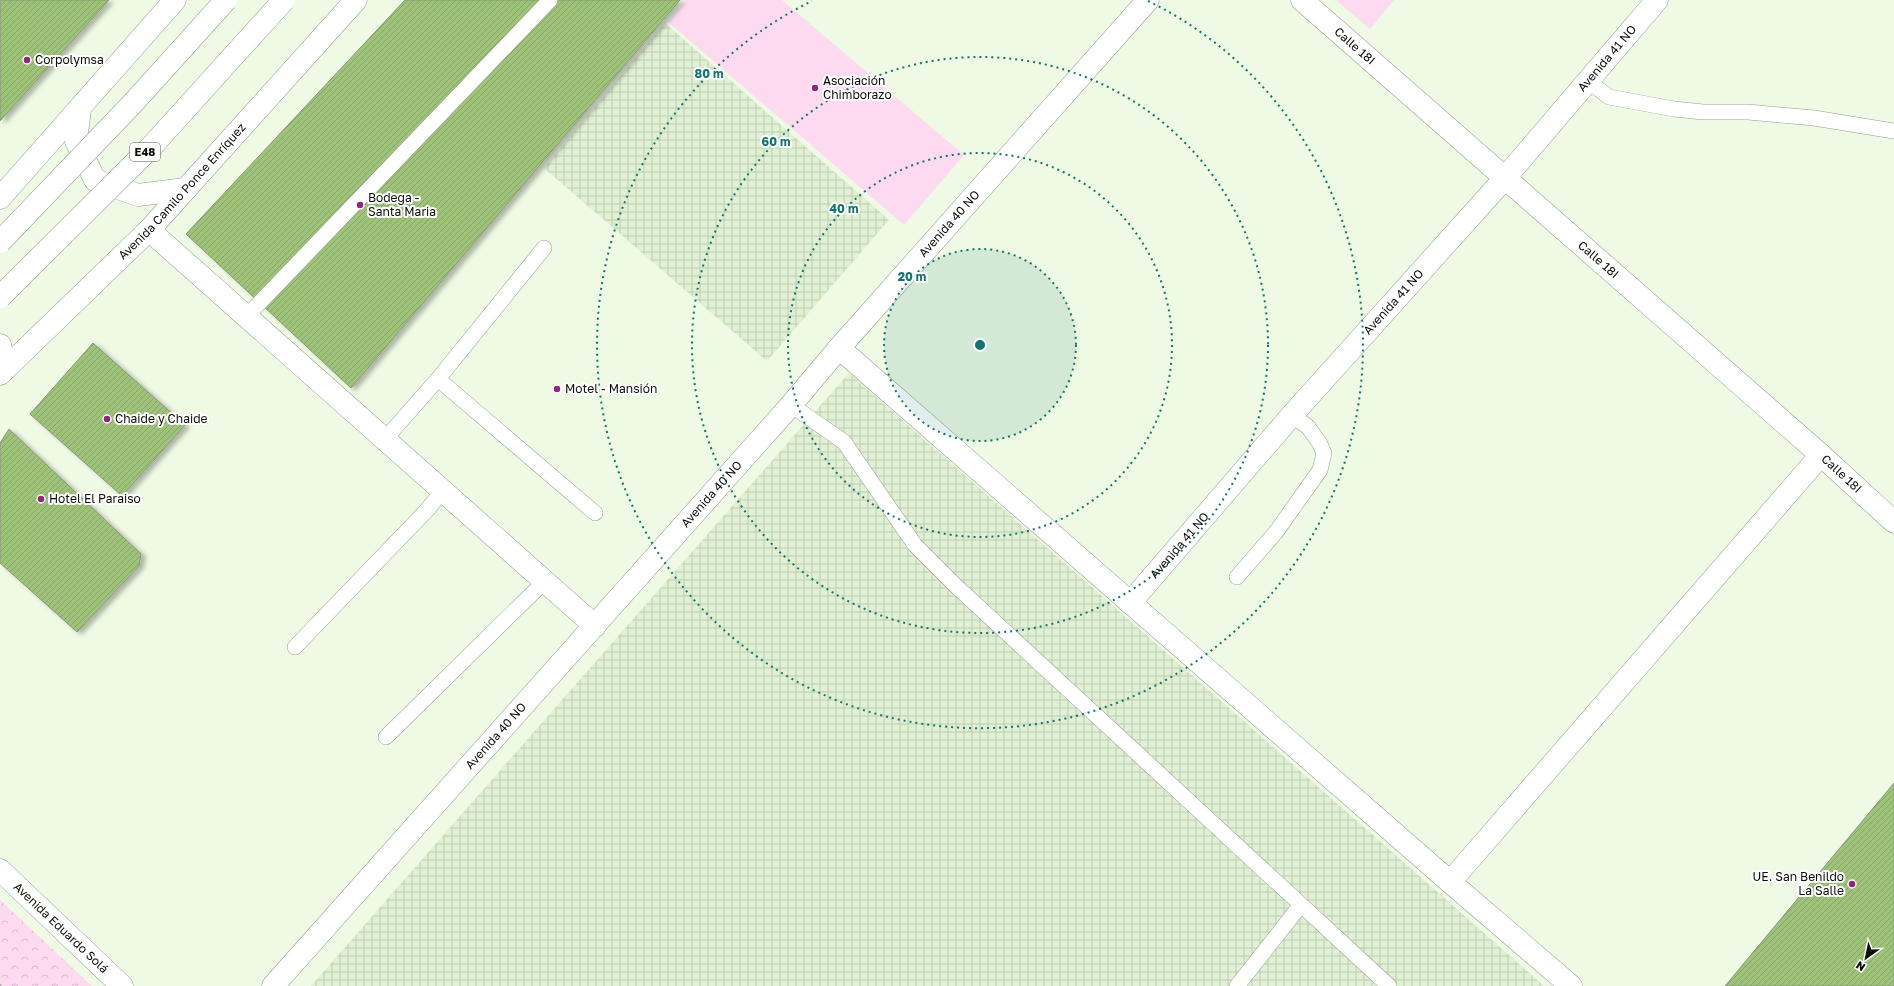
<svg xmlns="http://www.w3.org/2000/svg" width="1894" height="986" font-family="'Golos Text',sans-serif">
	<defs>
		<pattern id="industrial-grid" width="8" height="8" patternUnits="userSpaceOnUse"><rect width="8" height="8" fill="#e0f0d3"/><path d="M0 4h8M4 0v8" fill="none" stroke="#bfcdb4"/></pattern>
		<pattern id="park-crowns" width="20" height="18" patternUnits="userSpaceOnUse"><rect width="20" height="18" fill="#fddaf0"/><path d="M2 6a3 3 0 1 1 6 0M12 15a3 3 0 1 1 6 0" fill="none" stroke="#d8bacc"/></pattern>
		<pattern id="building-hatch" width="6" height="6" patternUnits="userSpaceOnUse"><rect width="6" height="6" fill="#9dc378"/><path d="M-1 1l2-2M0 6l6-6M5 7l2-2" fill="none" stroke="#86a666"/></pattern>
		<filter id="shadow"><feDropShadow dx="4.5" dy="2.5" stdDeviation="2" flood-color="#0004"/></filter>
	</defs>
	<rect width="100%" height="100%" fill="#eefae4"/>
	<g fill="url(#industrial-grid)">
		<path d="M665,23L889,220L767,361L544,168Z"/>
		<path d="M849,373L1544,986H311Z"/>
	</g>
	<g fill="#fddaf0">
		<path d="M686,0H782L964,155L904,225L668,22Z"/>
		<path d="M1336,0H1394L1370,29Z"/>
	</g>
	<path fill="url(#park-crowns)" d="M0,900L92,986H0Z"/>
	<g fill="url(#building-hatch)" stroke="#8b9581" filter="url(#shadow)">
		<path d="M0,0H109L0,121Z"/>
		<path d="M405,0H680L351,388L186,234Z"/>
		<path d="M93,343L185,425L122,496L30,414Z"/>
		<path d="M9,429L141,554L139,566L77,632L0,563V443Z"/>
		<path d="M1894,783V986H1725Z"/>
	</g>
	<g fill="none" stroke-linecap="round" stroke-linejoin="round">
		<g stroke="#949f8b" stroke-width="16">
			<g id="service">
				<path d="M1588,81L1609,97L1674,109L1703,112H1748L1814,118L1894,131"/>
				<path d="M247,316L550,0"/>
				<path d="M438,379L595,513"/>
				<path d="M791,405L844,442L915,545L956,586L1389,986"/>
				<path d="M386,438L438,379L544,248"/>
				<path d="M1237,577L1276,532L1320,470L1324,453L1319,442L1308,427L1292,415"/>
				<path d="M295,647L428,509L443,490"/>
				<path d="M386,737L544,582"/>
				<path d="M1237,986L1300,906"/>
			</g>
		</g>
		<g stroke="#949f8b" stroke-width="23">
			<g id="minor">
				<path d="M149,230L595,626"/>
				<path d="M839,348L1450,882L1571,986"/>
				<path id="s1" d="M1130,603L1292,415L1505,178L1657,0"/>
				<path d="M1450,882L1821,455"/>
				<path id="s2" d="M273,986L791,405L839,348L1148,0"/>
			</g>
		</g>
		<g stroke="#949f8b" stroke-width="23">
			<g id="tertiary">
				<path id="s3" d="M1302,0L1821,455L1894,522"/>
			</g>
		</g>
		<g stroke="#949f8b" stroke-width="23">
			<g id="secondary">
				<path d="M80,109L76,141L95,180L138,195L186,189"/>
				<path d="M0,198L175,0"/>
				<path d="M0,345L6,368"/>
				<path id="s4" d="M0,374L149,230L356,0"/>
				<path id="s5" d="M0,870L122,986"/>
			</g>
		</g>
		<path stroke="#a4ad9c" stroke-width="2.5" stroke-dasharray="4 2" stroke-linecap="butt" d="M0,985L1,986"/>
		<use href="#service" stroke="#fff" stroke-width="15"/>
		<use href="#minor" stroke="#fff" stroke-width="22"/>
		<use href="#tertiary" stroke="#fff" stroke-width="22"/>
		<use href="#secondary" stroke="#fff" stroke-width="22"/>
		<g stroke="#949f8b" stroke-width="23" stroke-linecap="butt">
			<g id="primary-bridge">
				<path d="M0,242L134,102L226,0"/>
				<path d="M0,297L151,147L284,0"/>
			</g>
		</g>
		<use href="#primary-bridge" stroke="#fff" stroke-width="22"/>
	</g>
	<circle cx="980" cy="345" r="96" fill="#0f766e" fill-opacity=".12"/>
	<g fill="none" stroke="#0f766e" stroke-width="2" stroke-dasharray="2 4">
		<circle cx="980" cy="345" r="96"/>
		<circle cx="980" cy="345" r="192"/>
		<circle cx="980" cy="345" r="288"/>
		<path d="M1148 1A383 383 0 1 1 812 1"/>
	</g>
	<g fill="#98227d" stroke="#fff" stroke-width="1.5">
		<circle cx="27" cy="60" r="4"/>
		<circle cx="815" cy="88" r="4"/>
		<circle cx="360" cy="205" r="4"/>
		<circle cx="557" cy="389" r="4"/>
		<circle cx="107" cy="419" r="4"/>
		<circle cx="41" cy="499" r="4"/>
		<circle cx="1852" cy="884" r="4"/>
	</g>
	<g text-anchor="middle" stroke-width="4" stroke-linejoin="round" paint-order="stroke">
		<rect fill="#fff" stroke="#545651" stroke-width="1" x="130" y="143" width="30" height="18" rx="3"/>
		<g font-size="11" font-weight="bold" fill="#0a0e07">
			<text x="145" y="156">E48</text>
		</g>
		<g font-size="12" fill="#0a0e07" stroke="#fff">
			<text dy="4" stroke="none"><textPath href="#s3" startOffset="70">Calle 18I</textPath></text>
			<text dy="4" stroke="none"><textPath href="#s1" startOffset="724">Avenida 41 NO</textPath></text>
			<text dy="4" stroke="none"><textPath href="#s4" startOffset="258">Avenida Camilo Ponce Enríquez</textPath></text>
			<text dy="4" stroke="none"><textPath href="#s2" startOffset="1019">Avenida 40 NO</textPath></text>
			<text dy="4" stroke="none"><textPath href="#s3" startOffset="394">Calle 18I</textPath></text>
			<text dy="4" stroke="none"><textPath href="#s1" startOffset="400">Avenida 41 NO</textPath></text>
			<text dy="4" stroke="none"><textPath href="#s3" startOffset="718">Calle 18I</textPath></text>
			<text dy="4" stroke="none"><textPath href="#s2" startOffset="659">Avenida 40 NO</textPath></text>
			<text dy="4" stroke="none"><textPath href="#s1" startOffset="76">Avenida 41 NO</textPath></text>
			<text dy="4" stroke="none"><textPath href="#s2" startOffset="335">Avenida 40 NO</textPath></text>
			<text dy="4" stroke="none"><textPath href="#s5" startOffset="84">Avenida Eduardo Solá</textPath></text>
		</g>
		<g font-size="12" fill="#0a0e07" stroke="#fff" text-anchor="start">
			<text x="35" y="64">Corpolymsa</text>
			<text x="823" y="85">Asociación<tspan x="823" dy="14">Chimborazo</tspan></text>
			<text x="368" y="202">Bodega -<tspan x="368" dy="14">Santa Maria</tspan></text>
			<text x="565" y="393">Motel - Mansión</text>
			<text x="115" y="423">Chaide y Chaide</text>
			<text x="49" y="503">Hotel El Paraiso</text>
			<text x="1844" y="881" text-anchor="end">UE. San Benildo<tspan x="1844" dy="14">La Salle</tspan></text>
		</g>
	</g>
	<circle cx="980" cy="345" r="6" fill="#0f766e" stroke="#fff" stroke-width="2"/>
	<g font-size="12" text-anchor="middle" font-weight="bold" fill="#0f766e" stroke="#fff" stroke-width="4" stroke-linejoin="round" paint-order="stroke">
		<text x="709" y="78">80 m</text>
		<text x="776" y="146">60 m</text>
		<text x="844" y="213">40 m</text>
		<text x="912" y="281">20 m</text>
	</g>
	<g transform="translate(1866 958) rotate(213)" stroke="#ffffff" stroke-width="3" paint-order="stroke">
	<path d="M0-3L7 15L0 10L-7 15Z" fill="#0a0e07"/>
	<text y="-6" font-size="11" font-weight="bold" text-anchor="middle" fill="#0a0e07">N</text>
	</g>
</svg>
